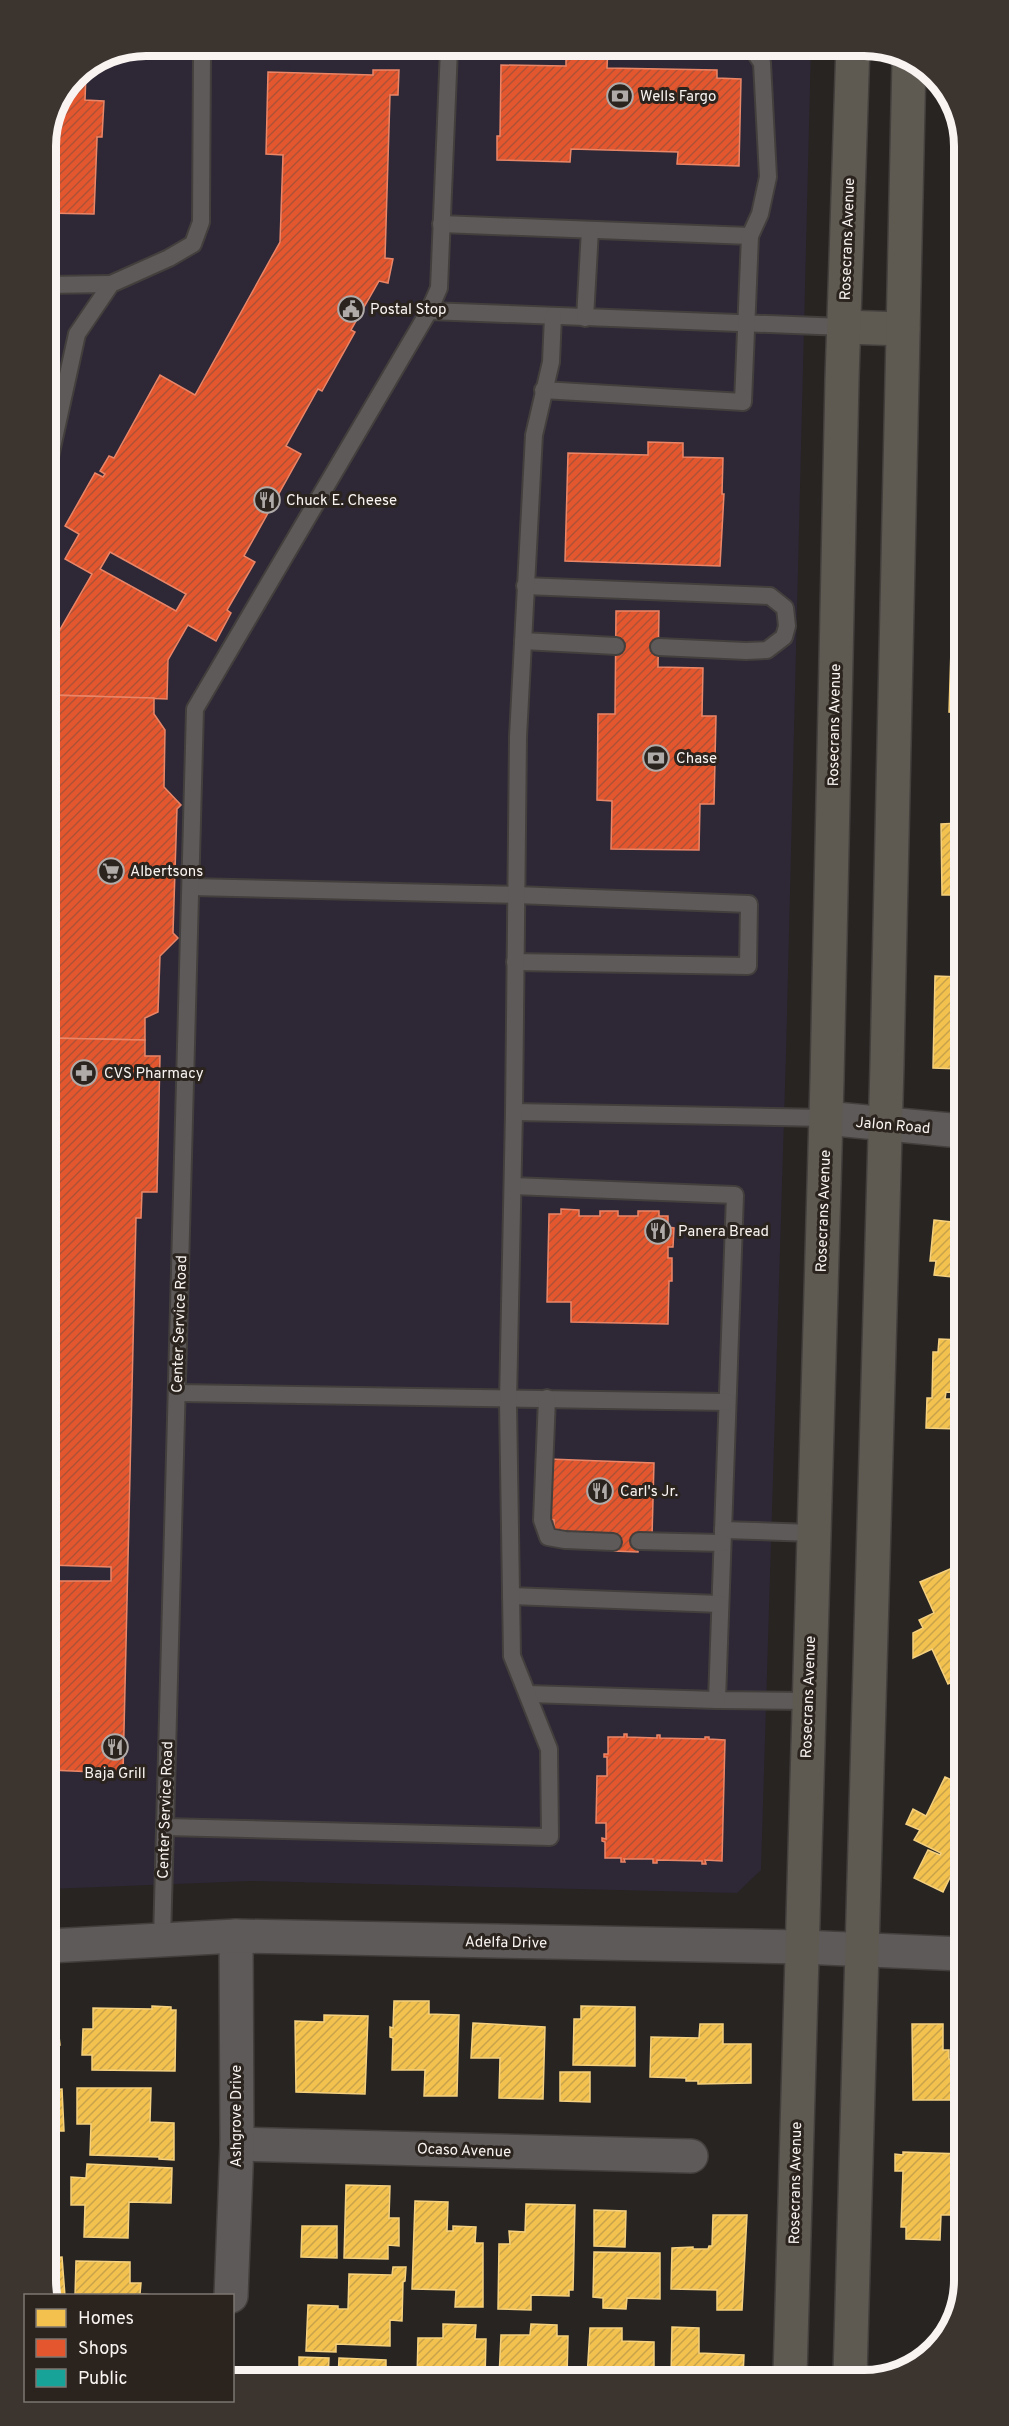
<svg xmlns="http://www.w3.org/2000/svg" width="1009" height="2426" font-family="Overpass,sans-serif">
	<defs>
		<pattern id="homes-hatch" width="6" height="6" patternUnits="userSpaceOnUse" patternTransform="scale(1.5)"><rect width="6" height="6" fill="#f2c14e"/><path d="M-1 1l2-2M0 6l6-6M5 7l2-2" fill="none" stroke="#c8a34c"/></pattern>
		<pattern id="shops-hatch" width="6" height="6" patternUnits="userSpaceOnUse" patternTransform="scale(1.5)"><rect width="6" height="6" fill="#e4572e"/><path d="M-1 1l2-2M0 6l6-6M5 7l2-2" fill="none" stroke="#ae5237"/></pattern>
		<pattern id="public-hatch" width="6" height="6" patternUnits="userSpaceOnUse" patternTransform="scale(1.5)"><rect width="6" height="6" fill="#17a398"/><path d="M-1 1l2-2M0 6l6-6M5 7l2-2" fill="none" stroke="#278880"/></pattern>
	</defs>
	<rect width="100%" height="100%" fill="#272421"/>
	<path fill="#2d2736" d="M811,46L786,1054L761,1870L737,1893L251,1881L49,1889L45,139L75,74L107,53Z"/>
	<g fill="url(#homes-hatch)" stroke="#f4d07f" stroke-width="1.5">
		<path d="M959,312V383H957Z"/>
		<path d="M953,512H960V587H952Z"/>
		<path d="M952,618H960V713L949,712Z"/>
		<path d="M960,823L961,895H942L941,824Z"/>
		<path d="M935,976L961,977V1069L933,1068Z"/>
		<path d="M934,1220L961,1223L962,1278L934,1275L936,1261H930Z"/>
		<path d="M939,1339L962,1340V1393L946,1392L945,1399H959L958,1429L926,1428L927,1398H932L933,1352H938Z"/>
		<path d="M950,1569L962,1596L960,1600L962,1606L963,1677L948,1684L932,1649L913,1658V1633L923,1628L919,1620L934,1613L920,1582Z"/>
		<path d="M945,1777L963,1785V1837L954,1861L957,1863L943,1892L914,1878L928,1850L940,1855L941,1853L914,1840L920,1830L906,1824L913,1809L926,1816Z"/>
		<path d="M394,2001H429V2014L459,2015L457,2096H424L425,2070H392L393,2038L390,2037V2027L393,2028Z"/>
		<path d="M152,2006L171,2007V2010H176L175,2071L92,2070V2055H82L83,2029H93V2008L152,2009Z"/>
		<path d="M581,2006L635,2007V2066L573,2065L574,2019H581Z"/>
		<path d="M324,2015L368,2016L365,2094L296,2092L295,2021L324,2022Z"/>
		<path d="M57,2019L60,2045L50,2046V2020Z"/>
		<path d="M473,2023L545,2027L543,2099L499,2098L500,2058H471Z"/>
		<path d="M700,2024H723V2044H751V2083L698,2084V2081H686V2078L650,2077L651,2037L699,2038Z"/>
		<path d="M912,2024H943V2050H949V2059L960,2060V2064H963L964,2102H951V2100H913Z"/>
		<path d="M560,2072H590V2102L560,2101Z"/>
		<path d="M77,2088H151L150,2122L174,2123V2160L159,2159V2157L90,2155L91,2124H77Z"/>
		<path d="M62,2089L64,2131H50V2090Z"/>
		<path d="M903,2152L964,2154V2224H959L952,2219V2215H941L940,2240L906,2239V2227H901L903,2171H895V2154L903,2155Z"/>
		<path d="M87,2164L172,2168L171,2203L129,2202L128,2238L84,2237L85,2205H71V2177L86,2178Z"/>
		<path d="M346,2185L390,2186L389,2218H399V2246L388,2245V2259L344,2258Z"/>
		<path d="M415,2201L448,2202L447,2231H453V2226L476,2227L475,2243H483V2307H455L456,2290L412,2289Z"/>
		<path d="M526,2204L575,2205L573,2290H569V2296L531,2295V2310L498,2309L499,2244H510L509,2231L525,2232Z"/>
		<path d="M50,2208H55L59,2235L50,2236Z"/>
		<path d="M594,2210L626,2211L625,2247L594,2246Z"/>
		<path d="M713,2215H747L742,2310H717V2290L671,2289L672,2248L693,2247V2249H708L709,2246H712Z"/>
		<path d="M302,2226H337V2258L301,2257Z"/>
		<path d="M594,2252L660,2253V2299L627,2298L626,2309L603,2308V2298L593,2297Z"/>
		<path d="M62,2257L65,2296H50V2258Z"/>
		<path d="M76,2261L130,2262V2283H141L140,2294L169,2296H75Z"/>
		<path d="M393,2267H406L405,2281L403,2282L402,2321L390,2320V2346L336,2344V2352L306,2351L308,2305L338,2306V2309H348L349,2274L392,2275Z"/>
		<path d="M443,2324L476,2325L475,2339H486L485,2378L417,2379L418,2338H443Z"/>
		<path d="M531,2324L557,2325V2336H568L567,2378H499L501,2335H530Z"/>
		<path d="M672,2327L699,2328V2353L744,2355L743,2377H671Z"/>
		<path d="M590,2328H622V2341L654,2342V2377L587,2378Z"/>
		<path d="M299,2357L329,2358L328,2380H299Z"/>
		<path d="M339,2358L386,2360V2379H338Z"/>
	</g>
	<g fill="url(#shops-hatch)" stroke="#ea8668" stroke-width="1.5" fill-rule="evenodd">
		<path d="M566,48H608L607,68L717,70V78L741,79L739,166L677,164L678,152L571,149L570,162L497,160V136H500L501,65L566,66Z"/>
		<path d="M92,63L91,74H86L85,100L104,101L102,137H97V140L94,214L45,213V139L75,74Z"/>
		<path d="M373,70H399L398,95H390L385,258L393,259L388,283L379,281L351,330L355,332L322,391L318,389L286,446L301,454L244,556L255,562L227,610L231,613L216,641L188,625L168,660L167,699L57,695L58,633L92,574L65,559L79,534L65,526L95,473L103,477L105,474L100,471L109,456L114,458L160,375L195,395L280,242L283,155L266,154L268,72L373,75ZM110,552L186,594L176,611L100,569Z"/>
		<path d="M648,442L683,443V457L723,458L722,494H724L720,566L565,561L568,453L648,455Z"/>
		<path d="M616,611H659L658,667L703,668L702,716H716L714,804H700L699,850L611,849L612,801L597,800L598,714H615Z"/>
		<path d="M46,695L154,698V714L165,730L164,787L181,805L177,809L173,933L178,938L160,956L158,1012L145,1018V1040L47,1038Z"/>
		<path d="M47,1038L145,1040V1056H160L157,1192H142L141,1218H136L123,1773H119L49,1770V1581H111V1567L48,1565Z"/>
		<path d="M561,1209L579,1210V1216H600V1211H618V1216H638V1211H659V1216H668V1227L674,1228L673,1247H668V1258H672V1281H669L668,1324L571,1322V1302H547L549,1214H561Z"/>
		<path d="M549,1459L654,1463L652,1537H639L638,1552L613,1551V1542L554,1531V1520L546,1519Z"/>
		<path d="M624,1734H627V1737L657,1738V1735H660V1738L705,1739V1737H709V1739L725,1740L722,1861L705,1860L706,1864H702V1861L657,1860V1863H653V1859H624L625,1862H621V1858H605V1842L602,1841V1838L606,1839V1823H596L597,1776H607V1757H604V1754H608V1737H624Z"/>
	</g>
	<path fill="url(#public-hatch)" stroke="#5bbbb3" stroke-width="1.5" d="M49,1770L57,1771L54,1868H49Z"/>
	<g fill="none" stroke-linecap="round" stroke-linejoin="round">
		<g stroke="#423f3d" stroke-width="20">
			<g id="lane">
				<path d="M441,224L750,236"/>
				<path d="M46,285L111,284"/>
				<path d="M429,311L844,327"/>
				<path d="M585,318L590,230"/>
				<path d="M543,390L743,402L750,236L760,214L768,177L762,63L754,51L745,46"/>
				<path d="M46,475L77,334L111,284L169,258L193,244L201,222L202,52"/>
				<path d="M525,586L770,596L785,608L787,626L784,637L767,650L746,651L659,647"/>
				<path d="M523,641L616,646"/>
				<path d="M191,887L516,895L749,904L748,966L515,962"/>
				<path d="M514,1112L825,1118"/>
				<path d="M513,1186L735,1195L717,1700L808,1701"/>
				<path d="M177,1393L727,1402"/>
				<path d="M547,1398L542,1520L548,1537L565,1540L613,1542"/>
				<path d="M723,1530L813,1533"/>
				<path d="M639,1541L722,1543"/>
				<path d="M511,1596L720,1604"/>
				<path d="M528,1694L717,1700"/>
				<path d="M165,1827L550,1837L549,1749L512,1656L508,1402L514,1112L518,737L534,435L551,362L553,316"/>
				<path d="M162,1940L195,709L429,311L439,288L449,49"/>
			</g>
		</g>
		<g stroke="#423f3d" stroke-width="36">
			<g id="street">
				<path d="M825,1118L961,1131"/>
				<path d="M237,2144L691,2156"/>
				<path d="M231,2296L237,2144L236,1936"/>
			</g>
		</g>
		<g stroke="#423f3d" stroke-width="36">
			<path id="secondary" d="M49,1946L236,1936L801,1947L963,1954"/>
		</g>
		<g stroke="#423f3d" stroke-width="36">
			<g id="primary">
				<path d="M844,327L903,329"/>
				<path d="M790,2376L827,1080L842,379L853,45"/>
				<path d="M850,2376L887,1065L909,60"/>
			</g>
		</g>
		<use href="#lane" stroke="#5d5a59" stroke-width="16"/>
		<use href="#street" stroke="#5d5a59" stroke-width="33"/>
		<use href="#secondary" stroke="#5d5a59" stroke-width="33"/>
		<use href="#primary" stroke="#5e5951" stroke-width="33"/>
	</g>
	<defs>
		<g id="bank-ring" transform="scale(1.35)"><circle r="9.5" fill="#2a231e" stroke="#b0aba8" stroke-width="1.5"/><path d="M-6-4H6V4H-6ZM0-2.3a2.3 2.3 0 1 0 0 4.6a2.3 2.3 0 1 0 0-4.6Z" fill="#b0aba8"/></g>
		<g id="civic-ring" transform="scale(1.35)"><circle r="9.5" fill="#2a231e" stroke="#b0aba8" stroke-width="1.5"/><path d="M-.6-6.5H3V-4.5H.6V-3L4-1V1h2V6H-6V1h2V-1L-.6-3ZM-1.2 2.5V6h2.4V2.5Z" fill="#b0aba8"/></g>
		<g id="restaurant-ring" transform="scale(1.35)"><circle r="9.5" fill="#2a231e" stroke="#b0aba8" stroke-width="1.5"/><path d="M-5-6h1v4h1v-4h1v4h1v-4h1v5L-1.5 .5V6h-2V.5L-5-1ZM5-6V6H3V1.5H1.5Q1.5-4 5-6Z" fill="#b0aba8"/></g>
		<g id="supermarket-ring" transform="scale(1.35)"><circle r="9.5" fill="#2a231e" stroke="#b0aba8" stroke-width="1.5"/><path d="M-6-5.5h2.5l.6 2H6L4.5 2H-2.5L-4.4-4H-6ZM-1.5 3.2a1.3 1.3 0 1 0 .1 0ZM3 3.2a1.3 1.3 0 1 0 .1 0Z" fill="#b0aba8"/></g>
		<g id="pharmacy-ring" transform="scale(1.35)"><circle r="9.5" fill="#2a231e" stroke="#b0aba8" stroke-width="1.5"/><path d="M-2-6h4v4h4v4h-4v4h-4v-4h-4v-4h4Z" fill="#b0aba8"/></g>
	</defs>
	<g fill-rule="evenodd">
		<use href="#bank-ring" x="620" y="96"/>
		<use href="#civic-ring" x="351" y="309"/>
		<use href="#restaurant-ring" x="267" y="500"/>
		<use href="#bank-ring" x="656" y="758"/>
		<use href="#supermarket-ring" x="111" y="871"/>
		<use href="#pharmacy-ring" x="84" y="1073"/>
		<use href="#restaurant-ring" x="658" y="1231"/>
		<use href="#restaurant-ring" x="600" y="1491"/>
		<use href="#restaurant-ring" x="115" y="1747"/>
	</g>
	<g text-anchor="middle" stroke-width="6" stroke-linejoin="round" paint-order="stroke">
		<g font-size="15" fill="#f9f4f1" stroke="#2a231e" text-anchor="start">
			<text x="640" y="101">Wells Fargo</text>
			<text x="370" y="314">Postal Stop</text>
			<text x="286" y="505">Chuck E. Cheese</text>
			<text x="676" y="763">Chase</text>
			<text x="130" y="876">Albertsons</text>
			<text x="104" y="1078">CVS Pharmacy</text>
			<text x="678" y="1236">Panera Bread</text>
			<text x="620" y="1496">Carl's Jr.</text>
			<text x="115" y="1778" text-anchor="middle">Baja Grill</text>
		</g>
		<g font-size="15" fill="#f9f4f1" stroke="#2a231e">
			<text transform="translate(847 239) rotate(-88)" y="5">Rosecrans Avenue</text>
			<text transform="translate(834 725) rotate(-89)" y="5">Rosecrans Avenue</text>
			<text transform="translate(893 1125) rotate(5)" y="5">Jalon Road</text>
			<text transform="translate(823 1211) rotate(-88)" y="5">Rosecrans Avenue</text>
			<text transform="translate(179 1324) rotate(-88)" y="5">Center Service Road</text>
			<text transform="translate(808 1697) rotate(-88)" y="5">Rosecrans Avenue</text>
			<text transform="translate(165 1810) rotate(-88)" y="5">Center Service Road</text>
			<text transform="translate(506 1942) rotate(1)" y="5">Adelfa Drive</text>
			<text transform="translate(236 2116) rotate(-90)" y="5">Ashgrove Drive</text>
			<text transform="translate(464 2150) rotate(2)" y="5">Ocaso Avenue</text>
			<text transform="translate(795 2183) rotate(-89)" y="5">Rosecrans Avenue</text>
		</g>
	</g>
	<path d="M0 0H1009V2426H0ZM146 56H864A90 90 0 0 1 954 146V2280A90 90 0 0 1 864 2370H146A90 90 0 0 1 56 2280V146A90 90 0 0 1 146 56Z" fill="#3b342f" fill-rule="evenodd"/>
	<path fill="none" stroke="#f9f4f1" stroke-width="8" d="M146 56H864A90 90 0 0 1 954 146V2280A90 90 0 0 1 864 2370H146A90 90 0 0 1 56 2280V146A90 90 0 0 1 146 56Z"/>
	<rect x="24" y="2294" width="210" height="108" fill="#2a231e" stroke="#7d7772" stroke-width="1.5"/>
	<rect x="36" y="2309" width="30" height="18" fill="#f2c14e" stroke="#7d7772" stroke-width="1.5"/>
	<text x="78" y="2324" font-size="18" fill="#f9f4f1">Homes</text>
	<rect x="36" y="2339" width="30" height="18" fill="#e4572e" stroke="#7d7772" stroke-width="1.5"/>
	<text x="78" y="2354" font-size="18" fill="#f9f4f1">Shops</text>
	<rect x="36" y="2369" width="30" height="18" fill="#17a398" stroke="#7d7772" stroke-width="1.5"/>
	<text x="78" y="2384" font-size="18" fill="#f9f4f1">Public</text>
</svg>
